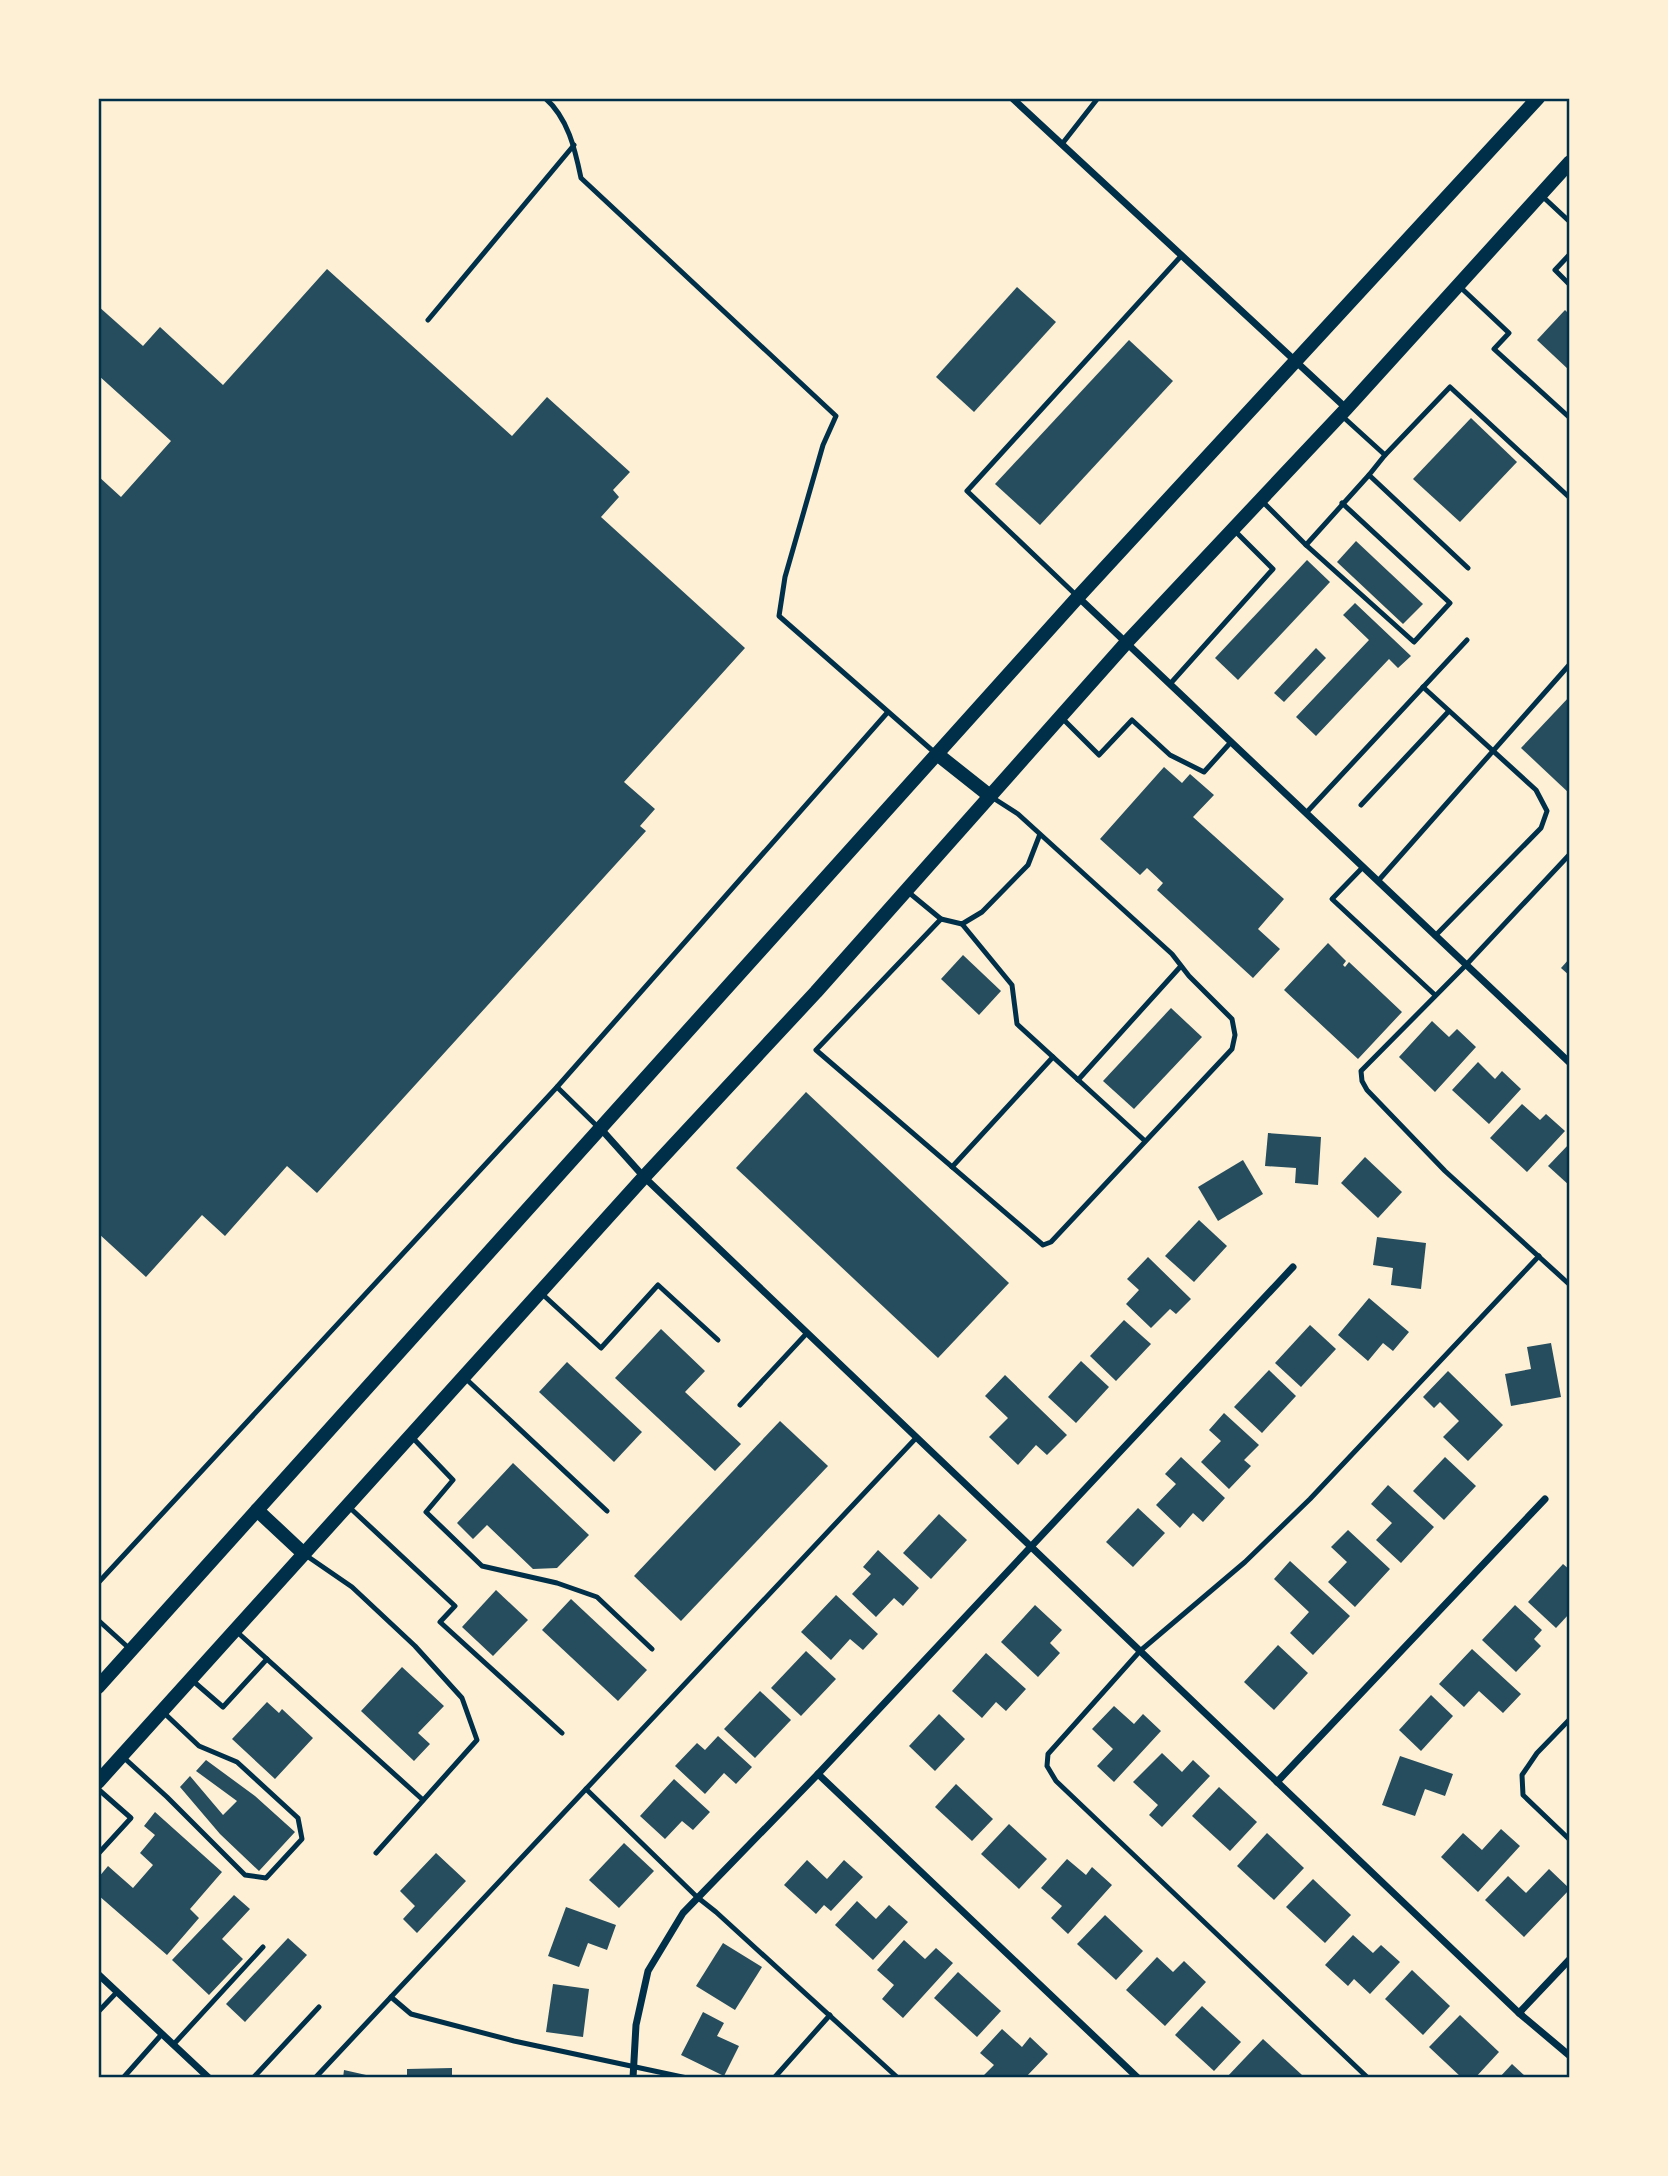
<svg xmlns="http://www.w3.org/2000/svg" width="1668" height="2176" font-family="Roboto,sans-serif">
	<rect width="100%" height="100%" fill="#fdf0d5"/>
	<g fill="#264d5e">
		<path d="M327,269L512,436L547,397L630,472L613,490L619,497L601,517L745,648L624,782L655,809L640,826L646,831L317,1193L287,1166L225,1236L202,1215L146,1277L98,1233V476L121,497L171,441L98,375V306L143,346L160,327L223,385Z"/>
		<path d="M1017,287L1056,322L974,412L936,377Z"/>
		<path d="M1565,310L1570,315V371L1537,340Z"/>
		<path d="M1129,340L1173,381L1040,525L995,484Z"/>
		<path d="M1471,418L1517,462L1460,522L1413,479Z"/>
		<path d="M1356,541L1423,604L1403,624L1337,562Z"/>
		<path d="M1307,560L1330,582L1238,680L1215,658Z"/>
		<path d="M1355,603L1411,656L1398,668L1389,659L1316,736L1296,717L1369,640L1343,615Z"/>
		<path d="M1316,648L1326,658L1284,702L1274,693Z"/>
		<path d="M1570,696V794L1521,748Z"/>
		<path d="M1164,767L1182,783L1190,774L1214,795L1193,817L1284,899L1258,929L1280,949L1253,978L1157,890L1163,883L1147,868L1140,875L1100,839Z"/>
		<path d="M1328,943L1346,961L1343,965L1345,967L1349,962L1402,1012L1358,1059L1284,990Z"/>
		<path d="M963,955L1001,991L979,1015L941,979Z"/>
		<path d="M1570,958V976L1561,968Z"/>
		<path d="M1171,1008L1202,1037L1134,1109L1103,1081Z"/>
		<path d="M1432,1021L1449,1037L1457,1029L1476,1047L1435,1092L1399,1057Z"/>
		<path d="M1478,1062L1495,1079L1502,1071L1521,1089L1489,1124L1452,1090Z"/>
		<path d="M806,1092L1009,1283L938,1358L736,1168Z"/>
		<path d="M1522,1104L1540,1120L1546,1114L1565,1131L1527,1172L1490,1138Z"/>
		<path d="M1268,1133L1321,1137L1318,1185L1295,1183L1296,1168L1265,1166Z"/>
		<path d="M1570,1143V1186L1548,1166Z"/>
		<path d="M1365,1157L1402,1192L1378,1218L1341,1183Z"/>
		<path d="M1243,1160L1263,1194L1218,1221L1198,1187Z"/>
		<path d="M1199,1220L1227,1246L1194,1282L1165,1256Z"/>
		<path d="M1377,1237L1426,1243L1421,1289L1391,1285L1393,1268L1373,1265Z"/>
		<path d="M1148,1257L1191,1299L1176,1314L1170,1309L1151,1328L1126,1304L1139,1290L1127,1279Z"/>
		<path d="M1369,1298L1409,1332L1393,1351L1383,1343L1368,1361L1338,1335Z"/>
		<path d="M1124,1320L1151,1344L1116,1381L1090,1356Z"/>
		<path d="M1310,1325L1336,1349L1301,1387L1275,1363Z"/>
		<path d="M661,1329L705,1371L685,1392L741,1444L715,1471L615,1378Z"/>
		<path d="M1551,1343L1561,1397L1511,1406L1505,1374L1531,1369L1527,1347Z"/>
		<path d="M1081,1361L1109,1387L1076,1423L1048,1397Z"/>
		<path d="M567,1362L642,1432L614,1462L539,1392Z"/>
		<path d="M1269,1370L1296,1396L1262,1433L1234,1407Z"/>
		<path d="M1448,1371L1503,1425L1468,1461L1443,1437L1459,1421L1440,1402L1434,1408L1423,1397Z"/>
		<path d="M1005,1375L1067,1435L1047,1455L1036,1445L1018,1465L989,1437L1008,1418L985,1396Z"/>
		<path d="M1224,1413L1259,1445L1244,1460L1251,1466L1229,1489L1201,1462L1221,1441L1209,1430Z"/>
		<path d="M780,1421L828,1466L681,1621L634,1576Z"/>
		<path d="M1181,1457L1225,1498L1203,1522L1193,1513L1180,1528L1156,1505L1176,1484L1165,1474Z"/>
		<path d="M1445,1457L1476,1486L1444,1520L1413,1491Z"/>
		<path d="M513,1463L589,1535L557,1568L533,1569L487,1525L473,1539L457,1523Z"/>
		<path d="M1388,1485L1434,1527L1401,1563L1376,1540L1392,1523L1371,1504Z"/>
		<path d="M1138,1508L1165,1533L1133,1567L1106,1542Z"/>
		<path d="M939,1514L967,1540L931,1579L903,1553Z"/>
		<path d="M1348,1530L1390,1569L1355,1607L1328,1582L1347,1562L1331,1547Z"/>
		<path d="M878,1550L919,1588L903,1606L894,1598L876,1617L852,1594L871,1574L863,1567Z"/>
		<path d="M1290,1561L1350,1616L1313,1655L1290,1633L1309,1612L1274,1579Z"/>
		<path d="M1563,1564L1570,1570V1613L1556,1628L1528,1602Z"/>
		<path d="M496,1590L528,1620L493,1656L462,1627Z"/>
		<path d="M836,1595L878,1634L863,1650L850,1639L831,1660L801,1632Z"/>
		<path d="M571,1599L647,1670L618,1701L542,1630Z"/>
		<path d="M1035,1605L1062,1630L1050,1643L1060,1653L1038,1677L1001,1642Z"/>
		<path d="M1515,1605L1542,1630L1534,1639L1541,1646L1516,1672L1482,1640Z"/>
		<path d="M1278,1645L1308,1673L1274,1710L1244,1682Z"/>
		<path d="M1472,1649L1521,1694L1503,1713L1479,1691L1464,1707L1439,1684Z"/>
		<path d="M806,1651L836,1679L801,1716L771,1688Z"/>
		<path d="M986,1653L1026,1689L1006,1711L996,1702L982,1718L952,1691Z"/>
		<path d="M402,1667L444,1706L418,1733L430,1744L414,1761L361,1711Z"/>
		<path d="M760,1691L791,1720L755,1758L724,1729Z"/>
		<path d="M1431,1695L1453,1716L1421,1751L1399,1730Z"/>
		<path d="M267,1702L279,1713L282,1709L313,1738L275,1779L232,1739Z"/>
		<path d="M1114,1706L1134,1724L1143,1714L1161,1731L1114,1782L1097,1766L1113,1749L1092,1729Z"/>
		<path d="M939,1714L965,1739L935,1771L909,1746Z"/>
		<path d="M718,1736L752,1767L736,1784L724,1773L705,1794L675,1766L697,1743L705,1750Z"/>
		<path d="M1162,1753L1182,1772L1193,1760L1210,1776L1162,1827L1149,1815L1158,1805L1133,1782Z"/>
		<path d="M1400,1756L1453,1774L1445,1796L1425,1789L1415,1816L1382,1805Z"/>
		<path d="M206,1760L255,1796L295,1832L259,1871L220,1834L180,1787L190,1776L223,1815L237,1801L196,1771Z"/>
		<path d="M674,1779L710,1812L693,1830L682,1821L665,1839L640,1816Z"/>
		<path d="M956,1784L993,1819L972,1841L935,1807Z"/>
		<path d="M1219,1787L1257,1822L1230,1851L1192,1816Z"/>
		<path d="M155,1812L222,1872L190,1909L199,1918L167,1955L98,1895V1878L108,1866L133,1888L153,1865L140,1853L155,1835L144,1826Z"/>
		<path d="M1009,1824L1047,1859L1019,1889L981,1854Z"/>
		<path d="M1501,1829L1520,1846L1478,1892L1441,1857L1463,1833L1482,1850Z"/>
		<path d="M1267,1833L1304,1868L1274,1900L1237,1866Z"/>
		<path d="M624,1843L654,1871L619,1908L589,1880Z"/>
		<path d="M436,1853L466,1881L417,1933L403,1919L415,1906L400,1891Z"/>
		<path d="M1067,1859L1086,1875L1092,1867L1112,1885L1068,1934L1051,1918L1062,1906L1041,1888Z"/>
		<path d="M807,1860L827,1879L844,1860L863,1877L831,1911L824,1905L816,1914L784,1885Z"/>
		<path d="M1549,1869L1570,1889L1524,1937L1485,1900L1508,1876L1526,1893Z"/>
		<path d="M1313,1879L1351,1915L1325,1943L1286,1907Z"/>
		<path d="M234,1895L250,1909L222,1939L243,1959L209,1995L172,1960Z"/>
		<path d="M857,1901L876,1919L889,1905L908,1922L873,1960L835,1925Z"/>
		<path d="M566,1907L616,1925L607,1950L588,1943L579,1967L548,1956Z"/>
		<path d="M1105,1915L1143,1951L1116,1980L1077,1944Z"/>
		<path d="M1353,1935L1373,1953L1381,1945L1400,1962L1370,1994L1354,1979L1348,1986L1325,1965Z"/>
		<path d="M288,1938L307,1955L245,2022L226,2004Z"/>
		<path d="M904,1940L925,1959L936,1948L953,1963L903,2018L882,1999L894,1985L877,1970Z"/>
		<path d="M723,1943L762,1967L735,2010L696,1986Z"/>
		<path d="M1157,1957L1173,1972L1184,1961L1206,1982L1165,2026L1126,1990Z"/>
		<path d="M1412,1970L1450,2006L1423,2035L1385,1999Z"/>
		<path d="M958,1972L1001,2011L977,2037L934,1998Z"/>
		<path d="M553,1984L589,1989L583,2037L546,2032Z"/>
		<path d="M1202,2006L1241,2042L1214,2071L1175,2035Z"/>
		<path d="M703,2012L724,2023L717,2036L739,2046L724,2076L681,2055Z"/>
		<path d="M1460,2015L1499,2052L1475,2078H1462L1429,2047Z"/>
		<path d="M1002,2029L1022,2047L1030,2037L1048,2054L1025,2078L983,2076L994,2065L980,2053Z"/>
		<path d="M1263,2039L1302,2075L1299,2078H1226Z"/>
		<path d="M1512,2064L1527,2078H1499Z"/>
		<path d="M452,2068V2078H407V2069Z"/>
		<path d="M344,2070L375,2077V2078H343Z"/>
	</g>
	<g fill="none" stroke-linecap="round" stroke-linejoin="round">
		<g stroke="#003049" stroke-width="5">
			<path d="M545,98C568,118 575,149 581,178L836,416L823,445L785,577L779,616L934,752"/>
			<path d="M1062,144L1098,98"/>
			<path d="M1541,195L1570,222"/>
			<path d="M1570,254L1555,270L1570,285"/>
			<path d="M1458,285L1509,333L1494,349L1570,418"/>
			<path d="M428,320L574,145"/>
			<path d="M1341,415L1385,455L1369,475L1468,568"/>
			<path d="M1385,455L1450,387L1570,498"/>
			<path d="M1261,500L1306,545L1369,475"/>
			<path d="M1306,545L1414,642L1450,603L1342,503"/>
			<path d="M1076,595L967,491L1182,255"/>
			<path d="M1170,684L1273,569L1235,531"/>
			<path d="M1423,687L1536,790L1547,811L1541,828L1435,936"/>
			<path d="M1061,717L1099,755L1132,720L1170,755L1204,772L1231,742"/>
			<path d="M990,796L1018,814L1172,954L1189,976L1232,1019L1235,1035L1232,1049L1051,1242L1043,1245L816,1050L941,919L962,924L982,912L1028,865L1040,834"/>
			<path d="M1361,805L1449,711"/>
			<path d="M1306,813L1467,640"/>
			<path d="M1570,854L1466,965L1361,1071L1362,1081L1367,1090L1445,1171L1570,1285"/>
			<path d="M1363,867L1332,899L1435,995"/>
			<path d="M1378,881L1570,664"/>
			<path d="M907,891L941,919"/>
			<path d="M962,924L1012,985L1017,1024L1145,1141"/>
			<path d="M1078,1080L1181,966"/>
			<path d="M557,1087L600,1129"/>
			<path d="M952,1167L1053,1057"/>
			<path d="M540,1292L601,1348L658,1285L718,1340"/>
			<path d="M464,1377L607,1511"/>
			<path d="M740,1405L807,1333"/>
			<path d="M411,1436L453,1480L426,1512L482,1566L557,1583L597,1597L652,1649"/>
			<path d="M348,1506L455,1606L440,1622L562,1733"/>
			<path d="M304,1554L352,1587L415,1646L462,1698L477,1740L376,1853"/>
			<path d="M98,1583L557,1087L887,713"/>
			<path d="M98,1620L131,1650"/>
			<path d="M236,1631L423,1800"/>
			<path d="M193,1681L223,1707L267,1659"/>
			<path d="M1570,1719L1537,1753L1522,1775L1523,1795L1570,1840"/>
			<path d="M122,1756L167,1797L245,1875L266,1878L302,1839L298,1818L237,1762L199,1746L162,1711"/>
			<path d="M98,1789L131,1818L98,1854"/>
			<path d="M586,1789L916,1438"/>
			<path d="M391,1997L411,2014L514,2041L687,2078"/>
			<path d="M98,2012L117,1992"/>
			<path d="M173,2045L263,1947"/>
			<path d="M123,2078L162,2034"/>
			<path d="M253,2078L319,2007"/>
			<path d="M315,2078L586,1789L697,1897L716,1912L898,2078"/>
			<path d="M774,2078L830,2015"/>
			<path d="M1368,2078L1056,1781L1047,1766L1048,1754L1140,1651L1245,1562L1310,1499L1539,1256"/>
		</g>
		<g stroke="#003049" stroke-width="7">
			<path d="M1012,98L1346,408"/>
			<path d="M1078,597L1570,1063"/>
			<path d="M601,1129L644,1177L1519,2013L1570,2056"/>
			<path d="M818,1774L1138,2078"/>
			<path d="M1277,1782L1545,1499"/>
			<path d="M98,1974L209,2078"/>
			<path d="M1519,2013L1570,1959"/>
			<path d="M633,2078L636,2025L648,1971L683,1913L818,1774L1293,1267"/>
		</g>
		<g stroke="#003049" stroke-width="14">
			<path d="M937,754L990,796"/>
			<path d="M257,1510L304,1554"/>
			<path d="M98,1687L1078,597L1538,98"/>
			<path d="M98,1782L644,1177L816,992L1126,643L1346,409L1570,162"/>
		</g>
	</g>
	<rect width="1668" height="2176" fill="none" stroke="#fdf0d5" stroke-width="200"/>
	<rect x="100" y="100" width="1468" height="1976" fill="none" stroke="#003049" stroke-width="2.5"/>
</svg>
